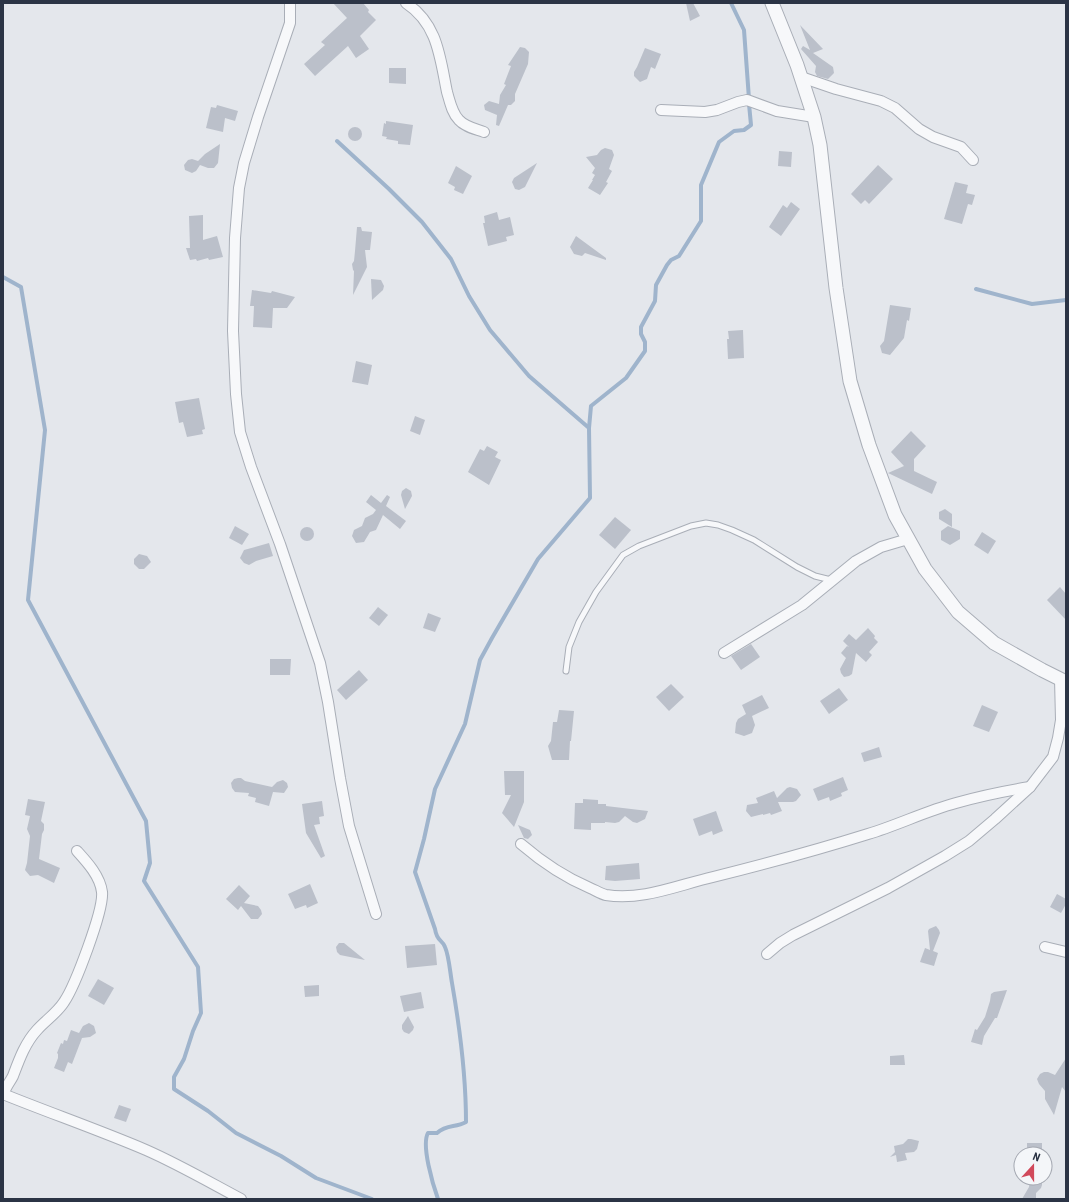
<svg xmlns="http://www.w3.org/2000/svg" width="1069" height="1202" font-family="'Roboto Condensed',sans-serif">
	<rect width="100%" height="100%" fill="#e4e7ec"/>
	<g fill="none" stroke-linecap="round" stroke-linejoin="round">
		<g stroke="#9fb4cc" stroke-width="4">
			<path d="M731,3L744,30L749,99"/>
			<path d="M337,141L389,189L422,222L451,259L469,296L490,330L529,376L589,428"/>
			<path d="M3,277L21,287L45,430L28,600L146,821L150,863L144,881L198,967L201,1013L193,1031L184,1059L174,1077V1089L208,1111L236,1133L281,1156L316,1178L372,1199"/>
			<path d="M976,289L1032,304L1066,300"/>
			<path d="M438,1199C433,1185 421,1145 428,1133H437C447,1124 455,1128 466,1122C466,1075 460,1029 452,983C450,972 449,956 445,947C442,939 437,942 435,929L415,872L424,839L435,789L465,724L480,660L492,638L538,559L590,498L589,428L591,406L626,378L645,351V342L641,334V327L655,301L656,285L667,265L671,260L679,256L701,221V185L719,142L734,131L744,130L751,125L749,104"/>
		</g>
	</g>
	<g fill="#bbc0ca">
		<path d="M333,3H363L369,10L368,12L376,20L360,36L369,49L356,58L348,46L315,76L304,64L325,45L321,42L347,18Z"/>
		<path d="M686,3H693L700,16L690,21Z"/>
		<path d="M800,25L823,49L813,53L833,67L834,73L828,79L817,76L815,72L816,66L801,49L803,46L810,50Z"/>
		<path d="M520,47L525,48L529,52L528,64L515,94V101L511,105H508L499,126L496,125L497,115L485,110L484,105L489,101L499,104L500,95L506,85L504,84L511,66L508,65Z"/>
		<path d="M645,48L661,54L655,69L651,67L647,79L640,82L634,76V72L637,67Z"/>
		<path d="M389,68H406V84L389,83Z"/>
		<path d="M217,105L238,111L235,121L225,118L223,132L206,128L211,107L216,108Z"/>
		<path d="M386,121L413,125L410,145L398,144V141L386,139L387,137L382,136L384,123L386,124Z"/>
		<circle cx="355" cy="134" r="7"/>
		<path d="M220,144L218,163L214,168H208L200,165L196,171L192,173L185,170L184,165L188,160L192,159L198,161L205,154Z"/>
		<path d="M605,148L612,150L614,155L609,169L612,171L606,182L608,183L600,195L588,188L593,180H592L595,175L592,173L595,168L586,157L597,155L601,150Z"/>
		<path d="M779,151L792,152L791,167L778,166Z"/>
		<path d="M537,163L525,187L519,190L515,189L512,182L514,178Z"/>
		<path d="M878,165L893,179L869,204L865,200L861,204L851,194Z"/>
		<path d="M456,166L472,176L463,194L454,190L455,187L448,183Z"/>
		<path d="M955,182L968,185L966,193L975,195L972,205L968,204L962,224L944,219Z"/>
		<path d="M791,202L800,209L781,236L769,227L783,205L787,208Z"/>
		<path d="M497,212L499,220L510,217L514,235L506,237L507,241L488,246L483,223H485L484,216Z"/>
		<path d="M203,215V240L217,236L223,257L209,260L208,258L197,261L196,259L190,260L186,248H190L189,216Z"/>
		<path d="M357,227H361L362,231L372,232L370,250H365L367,267L353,295L354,271L353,270L352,264L354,261L355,251Z"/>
		<path d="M576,236L606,258V260L585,253L582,256L574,254L570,247Z"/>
		<path d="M371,279L381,280L384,286L383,290L372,300Z"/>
		<path d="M252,290L271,293L272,291L295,297L287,308H273L272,328L253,327L254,306H250Z"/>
		<path d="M890,305L911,308L909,321L907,320L904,338L890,355L882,353L880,346L884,341Z"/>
		<path d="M743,330L744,358L728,359L727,339H729L728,331Z"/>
		<path d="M356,361L372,365L368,385L352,382Z"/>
		<path d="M199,398L205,429L202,430L203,434L187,437L183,422L179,423L175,402Z"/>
		<path d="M415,416L425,420L420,435L410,431Z"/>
		<path d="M911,431L926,446L914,459V471L937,482L932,494L888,473L904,466L891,452Z"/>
		<path d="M487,446L498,452L495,457L501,460L489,485L468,472L480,449L484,451Z"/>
		<path d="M406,488L411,491L412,496L405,509L401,495L402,491Z"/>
		<path d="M371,495L381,503L387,495L390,497L386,506L406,521L400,529L383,515L376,530L370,532L364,542L356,543L352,536L354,530L362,526L365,518L373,514L376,510L366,502Z"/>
		<path d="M945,509L952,514V527L939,519V512Z"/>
		<path d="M615,517L631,530L615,549L599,535Z"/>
		<path d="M235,526L249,534L242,545L229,538Z"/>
		<path d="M948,526L960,531V539L950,545L941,540V531Z"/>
		<circle cx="307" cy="534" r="7"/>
		<path d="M982,532L996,541L988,554L974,545Z"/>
		<path d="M269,543L273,556L256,561L249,565L244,563L240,558L244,550Z"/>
		<path d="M139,554L147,556L151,562L144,569H139L134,564V559Z"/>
		<path d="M1060,587L1066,594V620L1047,600Z"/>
		<path d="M378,607L388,615L379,626L369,618Z"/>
		<path d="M428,613L441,618L435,632L423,628Z"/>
		<path d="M868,628L875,636L874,638L878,642L869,652L872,655L866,662L856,653L852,674L849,676L844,677L841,673L840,669L846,658L841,653L847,646L849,647L843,641L849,634L856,640Z"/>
		<path d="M751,644L760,657L741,670L731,656Z"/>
		<path d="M270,659H291L290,675H270Z"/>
		<path d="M359,670L368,680L346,700L337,690Z"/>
		<path d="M671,684L684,697L669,711L656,697Z"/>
		<path d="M839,688L848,700L829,714L820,701Z"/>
		<path d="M762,695L769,708L752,716L755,725L752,733L744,736L735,733L736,723L738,719L746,714L742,705Z"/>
		<path d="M982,705L998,712L989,732L973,726Z"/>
		<path d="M559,710L574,711L571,741H570L569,760H552L548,746L551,741L553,722H557Z"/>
		<path d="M879,747L882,757L864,762L861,753Z"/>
		<path d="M504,771H524V802L514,827L502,813L511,795H505Z"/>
		<path d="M843,777L848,790L841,793L842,796L830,801L829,797L818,801L813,789Z"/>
		<path d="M238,778H241L245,781L272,787L277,782L283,780L287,783L288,787L284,793L273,792L269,806L255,802L256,798L248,796L249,793L235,792L232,788L231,783L234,779Z"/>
		<path d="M790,787L797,789L801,795L796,801L793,802H778L782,811L771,815L770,813L763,815V814L751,817L746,811L747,805L758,803L756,798L774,791L777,798L787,788Z"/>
		<path d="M28,799L45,802L41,821L44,824V830L42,834L39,859L60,868L54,883L38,875L30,876L25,870L27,863L30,836L27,829L30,816L25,815Z"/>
		<path d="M583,799L598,800V804H606V806L648,811L645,819L637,823L633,822L625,816L619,822L615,823L605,822V823H591V830L574,829L575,803H583Z"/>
		<path d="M322,801L324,816L319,817L320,824L314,825L325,856L321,858L306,833L302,804Z"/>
		<path d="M716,811L723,831L713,835L712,831L699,836L693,819Z"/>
		<path d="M518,825L530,830L532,835L528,839L524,838Z"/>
		<path d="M639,863L640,879L615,881L605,880L606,866Z"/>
		<path d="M310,884L318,903L307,908L306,905L295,909L288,894Z"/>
		<path d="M239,885L250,896L244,903L258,906L261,910L262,914L258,919H251L241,906L238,910L226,899Z"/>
		<path d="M1057,894L1066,899V904L1061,913L1050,907Z"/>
		<path d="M936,926L939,930L940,933L933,951L938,953L934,966L920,962L925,948L930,950L928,931L929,929Z"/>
		<path d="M339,943H344L365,960L340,955L337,952L336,947Z"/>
		<path d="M435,944L437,965L407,968L405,946Z"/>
		<path d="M98,979L114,988L104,1005L88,996Z"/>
		<path d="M319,985V996L305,997L304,986Z"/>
		<path d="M1007,990L997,1018H995L984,1036L982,1045L971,1042L975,1029L977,1030L985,1017L990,1001L991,994L994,992Z"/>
		<path d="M421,992L424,1008L404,1012L400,996Z"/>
		<path d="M408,1016L414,1027L413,1030L409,1034L404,1032L402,1029V1025Z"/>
		<path d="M89,1023L94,1026L96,1033L90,1037L82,1038L72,1064L68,1062L64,1072L54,1068L58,1058V1054L57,1053L61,1043L63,1044L64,1040L67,1041L71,1030L79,1033L83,1026Z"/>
		<path d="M904,1055L905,1065H890V1056Z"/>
		<path d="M1066,1058V1092L1062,1087L1054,1115L1045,1099V1091L1039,1084L1037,1079L1040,1074L1044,1072H1048L1055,1075Z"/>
		<path d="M119,1105L131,1109L126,1122L114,1118Z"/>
		<path d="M908,1139H911L919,1141L917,1149L914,1152L905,1153L907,1160L897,1162L896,1155L890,1157L895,1152L894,1146L903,1144Z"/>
		<rect x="1027" y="1143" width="15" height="11"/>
		<path d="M1037,1178L1042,1182V1185L1041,1188L1036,1193V1199H1022L1029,1187L1030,1181Z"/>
	</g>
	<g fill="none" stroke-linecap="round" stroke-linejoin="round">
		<g stroke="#a9aeb7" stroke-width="7">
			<path id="service" d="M566,671L569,647L579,622L596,592L623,555L639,546L691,526L706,523L718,525L732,530L754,540L797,567L815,576L831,580"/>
		</g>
		<g stroke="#a9aeb7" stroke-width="12">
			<g id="minor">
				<path d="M290,3V23L258,117L244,163L239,188L235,238L233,331L236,394L240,432L251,467L280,544L320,663L328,702L340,778L349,826L376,914"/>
				<path d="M406,3C438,24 440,58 447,92C450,102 452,113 459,120C465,127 476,129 484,132"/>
				<path d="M801,77L836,89L881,101L895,108L919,129L933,137L961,147L973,160"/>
				<path d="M661,110L705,112L717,110L738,102L747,100L777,111L814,117"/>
				<path d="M724,653L802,605L856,561L881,547L908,539"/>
				<path d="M521,844C542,862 564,877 590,888C595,890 601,894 606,895C642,901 678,885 713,877C765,864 817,850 868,834C898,825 926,811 956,803C981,796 1005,791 1030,787"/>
				<path d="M1045,947L1066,952"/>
				<path d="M767,954L780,943L793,935L888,888L945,856L969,841L995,819L1030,787L1053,757L1058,738L1061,720L1060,679"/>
				<path d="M3,1094C50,1113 99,1130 146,1150C178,1164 209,1182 241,1199"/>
				<path d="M3,1095C5,1088 10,1082 13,1076C19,1060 25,1043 37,1030C46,1020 57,1013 64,1002C75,986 104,910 102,892C100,876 87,862 77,851"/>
			</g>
		</g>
		<g stroke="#a9aeb7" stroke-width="15">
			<path id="tertiary" d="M772,3L797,65L814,117L820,145L836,288L850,381L869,445L895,515L925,569L958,612L994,643L1042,670L1066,682"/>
		</g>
		<use href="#service" stroke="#f7f8fa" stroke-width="5"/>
		<use href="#minor" stroke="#f7f8fa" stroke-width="10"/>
		<use href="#tertiary" stroke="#f7f8fa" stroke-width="13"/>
	</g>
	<rect width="1069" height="1202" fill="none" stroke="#2b3445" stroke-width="8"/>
	<g transform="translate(1033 1166) rotate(21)"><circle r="19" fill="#f4f6f9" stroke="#a4a8b1"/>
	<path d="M0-3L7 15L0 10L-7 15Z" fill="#d1495b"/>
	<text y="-6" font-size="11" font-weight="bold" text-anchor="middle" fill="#2b3445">N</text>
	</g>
</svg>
